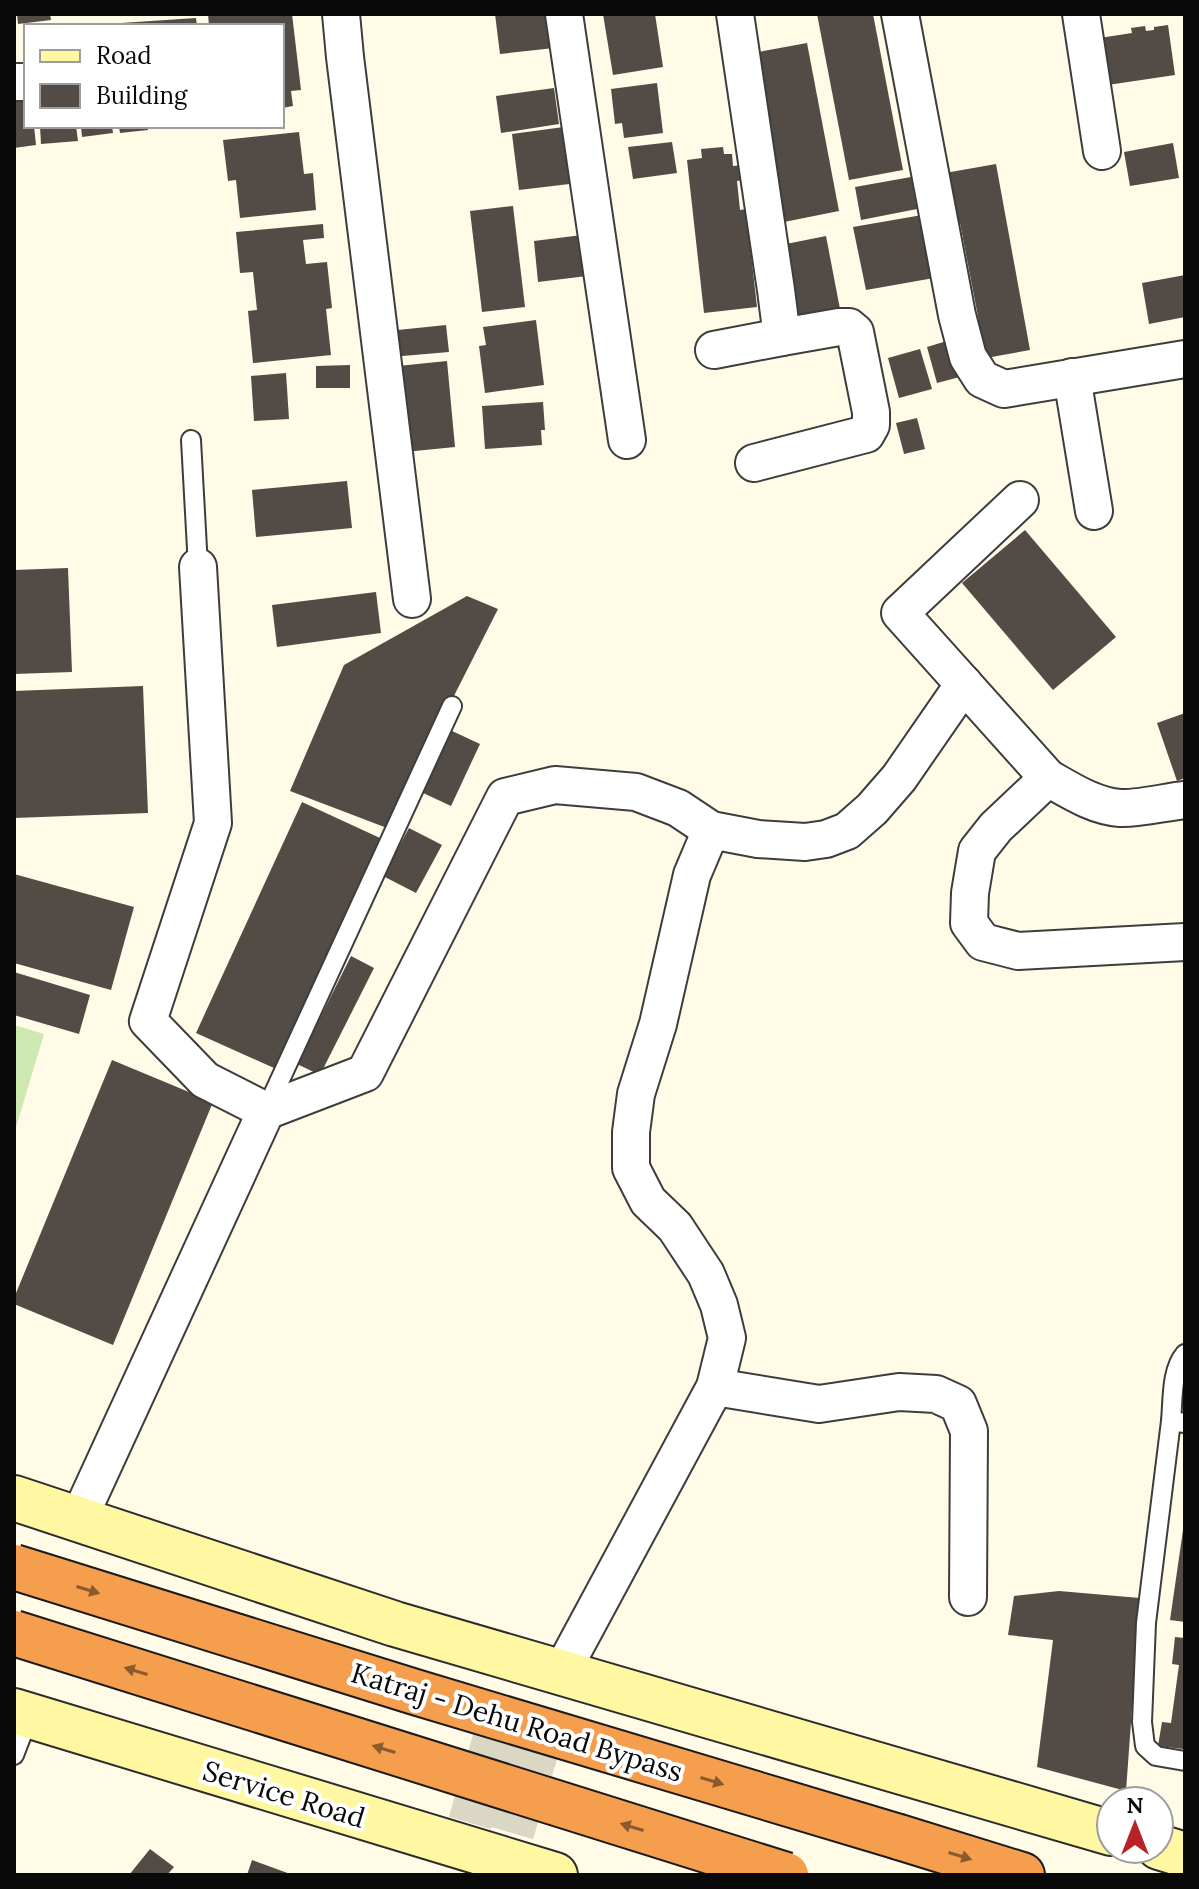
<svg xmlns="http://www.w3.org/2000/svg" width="1199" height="1889" font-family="Lora,serif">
	<rect width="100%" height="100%" fill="#fffbe6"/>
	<path fill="#cde8b1" d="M14,1025L44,1034L14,1134Z"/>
	<g fill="#524b46">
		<path d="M17,14H50L51,20L18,24Z"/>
		<path d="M208,14H292L301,90L291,91L293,106L282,108V26H209Z"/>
		<path d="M495,14H550L554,48L500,54Z"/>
		<path d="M603,14H655L663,67L613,75Z"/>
		<path d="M817,14H873L903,170L849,180Z"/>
		<path d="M196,18L197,26H121V23Z"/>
		<path d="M1168,25L1175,75L1101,86L1093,39L1132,33L1131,28L1145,26L1146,31L1154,30V27Z"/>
		<path d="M807,43L839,211L779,223L747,54Z"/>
		<path d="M657,83L663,133L624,138L622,123L615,124L611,89Z"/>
		<path d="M554,88L559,124L501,133L496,96Z"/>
		<path d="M25,94L26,126H34L36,145L14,148V95Z"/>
		<path d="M40,126H76L78,141L41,144Z"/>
		<path d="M81,126H112L113,133L82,137Z"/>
		<path d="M119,126H148V130L120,133Z"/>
		<path d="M571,126L578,183L519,190L512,134Z"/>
		<path d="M299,132L304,174L313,173L316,210L240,218L236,180L228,181L223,140Z"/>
		<path d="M672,142L677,173L633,179L628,147Z"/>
		<path d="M1173,143L1179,178L1130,186L1124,152Z"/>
		<path d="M723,147L724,154H732L733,166L742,165L743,180L737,181L740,210L746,209L757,307L704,313L687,160L702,158L701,149Z"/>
		<path d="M996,164L1030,350L986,358L960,223L955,224L945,173Z"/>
		<path d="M911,177L917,209L861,220L855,187Z"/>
		<path d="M513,206L525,307L482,312L470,211Z"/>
		<path d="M922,215L934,278L866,290L853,227Z"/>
		<path d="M323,224L324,238L303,240L306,264L327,262L332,308L326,309L331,355L253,363L248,311L257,310L253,272L240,273L236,232Z"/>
		<path d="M582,235L587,276L538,282L534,241Z"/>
		<path d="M826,236L840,309L789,318L776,246Z"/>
		<path d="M1185,275V317L1149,324L1142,283Z"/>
		<path d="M536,320L544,385L485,393L479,346L486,345L483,327Z"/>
		<path d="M446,325L449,352L391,357L388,331Z"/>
		<path d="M960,337L971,374L937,383L927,347Z"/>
		<path d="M920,349L932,389L899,398L888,358Z"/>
		<path d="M447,361L455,447L405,452L398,366Z"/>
		<path d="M350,365V388H316V366Z"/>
		<path d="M286,373L289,419L254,421L251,376Z"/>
		<path d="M543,402L545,430H541L542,445L485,449L482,406Z"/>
		<path d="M917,418L925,449L904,454L896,423Z"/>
		<path d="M347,481L352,528L256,537L252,490Z"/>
		<path d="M1025,530L1116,637L1053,690L962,583Z"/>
		<path d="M68,568L72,672L14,674V570Z"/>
		<path d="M376,592L381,633L277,647L272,605Z"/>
		<path d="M467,596L498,609L387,828L290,791L344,665Z"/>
		<path d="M143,686L148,813L14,818V691Z"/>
		<path d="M1185,713V778L1177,781L1157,723Z"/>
		<path d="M450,730L480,744L451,806L421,792Z"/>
		<path d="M302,802L380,838L274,1068L196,1033Z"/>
		<path d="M409,828L442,845L416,893L383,876Z"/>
		<path d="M14,874L134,907L111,990L14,963Z"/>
		<path d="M351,956L374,968L320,1075L297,1064Z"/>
		<path d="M14,972L90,995L79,1034L14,1015Z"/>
		<path d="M112,1060L213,1102L113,1345L14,1304V1298Z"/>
		<path d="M1183,1530L1185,1531V1622L1170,1620Z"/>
		<path d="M1059,1591L1140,1598L1126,1791L1037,1767L1053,1640L1008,1635L1014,1596Z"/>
		<path d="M1175,1637L1185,1638V1736L1183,1749L1158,1746L1162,1722L1171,1723L1179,1665L1172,1664Z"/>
		<path d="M150,1849L174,1867L167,1875H129Z"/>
		<path d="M252,1860L293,1875H247Z"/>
	</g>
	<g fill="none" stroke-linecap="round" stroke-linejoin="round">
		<g stroke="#dad7c5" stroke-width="44" stroke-dasharray="44 22" stroke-linecap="butt">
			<path d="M470,1823L505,1704"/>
			<path d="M512,1833L548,1713"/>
		</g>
		<g stroke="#3d3d3d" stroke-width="22">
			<g id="lane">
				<path d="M191,440L198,567"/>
				<path d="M267,1108L452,706"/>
				<path d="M1171,1421C1173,1401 1171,1370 1185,1354"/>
				<path d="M1185,1423L1171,1421L1146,1623L1142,1722L1145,1746L1156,1756L1185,1761"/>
				<path d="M14,1755L29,1716"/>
			</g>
		</g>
		<g stroke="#3d3d3d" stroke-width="40">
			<g id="street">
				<path d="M341,14L345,57L412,599"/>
				<path d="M564,14L627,440"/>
				<path d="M735,14L776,290L782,337L839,327H849L855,332L871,412V425L866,434L754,463"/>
				<path d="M900,14L957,315L968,357L982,379L1004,389L1185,359"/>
				<path d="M1081,14L1102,151"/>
				<path d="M14,82H26"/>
				<path d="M714,350L782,337"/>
				<path d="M1072,377L1094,511"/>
				<path d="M1020,500L900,613L1048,778C1071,791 1094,806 1120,808C1139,809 1165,802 1185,800"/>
				<path d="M198,567L213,823L148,1021L205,1080L266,1111L365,1073L505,797L555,785L636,792L678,808L711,830L758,839L805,842L826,839L847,831L872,809L899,778L964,684"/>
				<path d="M1048,778L996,827L977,851L970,893L969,923L983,942L1018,951L1185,942"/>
				<path d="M715,1387L819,1404L899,1392L936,1394L958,1404L969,1431L968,1597"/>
				<path d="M79,1518L266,1111"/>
				<path d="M561,1673L715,1387L727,1338L719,1305L706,1274L675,1227L648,1201L631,1168V1132L636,1094L658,1024L692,875L711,830"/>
			</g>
		</g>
		<g stroke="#2c2c2c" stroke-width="48">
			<g id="secondary">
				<path d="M14,1498L395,1624L1111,1833"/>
				<path d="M14,1711L555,1875"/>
				<path d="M1159,1847L1185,1855"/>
			</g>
		</g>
		<g stroke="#1b1b1b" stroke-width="48">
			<path id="highway" d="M899,1837L1022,1875"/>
		</g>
		<use href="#lane" stroke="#fff" stroke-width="18"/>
		<use href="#street" stroke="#fff" stroke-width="36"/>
		<use href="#secondary" stroke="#fff7a1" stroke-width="44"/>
		<use href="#highway" stroke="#f59e4e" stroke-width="44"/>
		<g stroke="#1b1b1b" stroke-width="48" stroke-linecap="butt">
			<g id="highway-bridge">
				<path d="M14,1567L415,1692L899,1837"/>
				<path d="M14,1633L786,1875"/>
			</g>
		</g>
		<use href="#highway-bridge" stroke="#f59e4e" stroke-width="44"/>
	</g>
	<defs><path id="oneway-solid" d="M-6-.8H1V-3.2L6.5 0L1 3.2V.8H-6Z" transform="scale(2)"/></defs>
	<g fill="#8b5b2f">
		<use href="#oneway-solid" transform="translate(88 1590) rotate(17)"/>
		<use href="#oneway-solid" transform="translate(136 1671) rotate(-163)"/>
		<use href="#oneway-solid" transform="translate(384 1749) rotate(-163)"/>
		<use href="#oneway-solid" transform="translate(712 1781) rotate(17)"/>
		<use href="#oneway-solid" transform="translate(632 1827) rotate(-163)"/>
		<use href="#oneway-solid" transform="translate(960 1856) rotate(17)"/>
	</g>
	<g text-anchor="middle" stroke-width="8" stroke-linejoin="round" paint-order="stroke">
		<g font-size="28" fill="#0a0a0a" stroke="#fff">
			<text transform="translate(517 1722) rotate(17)" y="10">Katraj - Dehu Road Bypass</text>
			<text transform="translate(284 1794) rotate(17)" y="10">Service Road</text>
		</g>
	</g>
	<rect width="1199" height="1889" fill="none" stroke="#0a0a0a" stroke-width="32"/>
	<rect x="24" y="24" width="260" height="104" fill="#ffffff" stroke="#9d9d9d" stroke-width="2"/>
	<rect x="40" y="50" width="40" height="12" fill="#fff7a1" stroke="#9d9d9d" stroke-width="2"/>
	<text x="96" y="64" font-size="24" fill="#0a0a0a">Road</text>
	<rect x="40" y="84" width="40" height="24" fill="#524b46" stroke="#9d9d9d" stroke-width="2"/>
	<text x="96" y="104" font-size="24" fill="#0a0a0a">Building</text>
	<g transform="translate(1135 1825)"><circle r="38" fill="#ffffff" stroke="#9d9d9d" stroke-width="2"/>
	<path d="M0-6L14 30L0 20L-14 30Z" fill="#b82327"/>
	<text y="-12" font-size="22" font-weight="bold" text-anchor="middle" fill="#0a0a0a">N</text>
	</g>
</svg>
